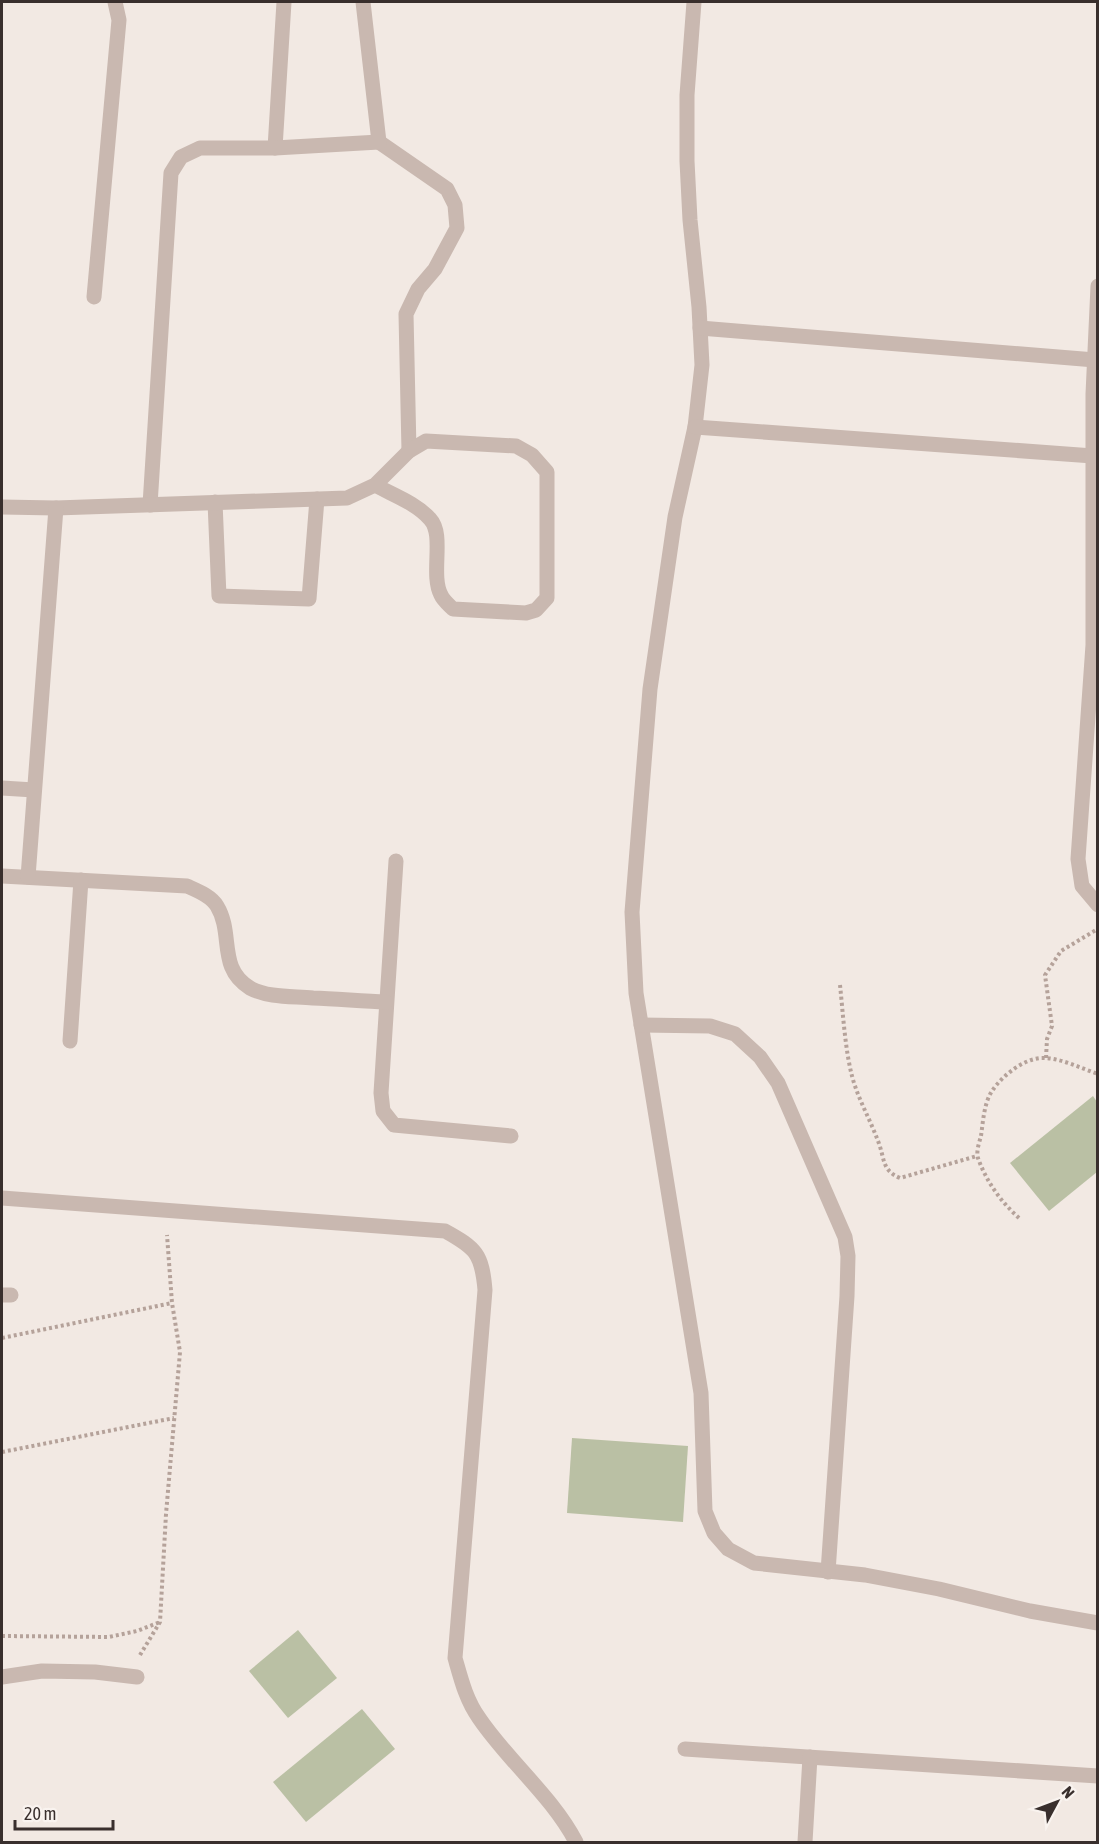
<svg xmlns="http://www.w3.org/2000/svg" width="1099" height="1844" font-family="'Asap Condensed',sans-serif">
	<rect width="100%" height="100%" fill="#f2e9e3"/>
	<g fill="#bac0a4">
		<path d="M1093,1096L1097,1102V1172L1049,1211L1010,1163Z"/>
		<path d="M572,1438L688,1446L683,1522L567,1513Z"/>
		<path d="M298,1630L337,1678L288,1718L249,1671Z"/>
		<path d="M362,1709L395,1749L306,1822L273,1782Z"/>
	</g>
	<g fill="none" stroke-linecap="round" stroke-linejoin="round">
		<g stroke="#b5a29a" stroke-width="4" stroke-dasharray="3 3" stroke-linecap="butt">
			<path d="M840,985C843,1013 845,1049 852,1076C858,1099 870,1119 878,1141C885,1158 881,1170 900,1178L977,1156"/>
			<path d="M1046,1058L1047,1039L1052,1026L1045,975L1061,951L1096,930"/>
			<path d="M1019,1218C1001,1202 986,1181 978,1158C976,1152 979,1143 981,1136C983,1122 984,1103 992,1091C1002,1076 1022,1060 1040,1058C1059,1057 1080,1068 1098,1074"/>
			<path d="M2,1338L172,1303"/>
			<path d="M2,1452L174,1418"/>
			<path d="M2,1636L109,1637L137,1631L160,1622"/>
			<path d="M140,1655L160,1622L166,1514L180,1352L172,1303L167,1235"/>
		</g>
		<g stroke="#c9b8b0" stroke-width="15">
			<path d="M694,2L687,95V161L690,220L699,307L702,365L695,427L675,517L650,689L632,912L636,993L701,1393L705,1511L714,1533L728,1549L754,1563L865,1575L939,1589L1030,1611L1098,1623"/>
			<path d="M379,142L447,189L455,205L457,228L435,269L418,289L406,314L409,451"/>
			<path d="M275,148L284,2"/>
			<path d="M1098,286L1093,394V645L1078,859L1082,886L1098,905"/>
			<path d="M94,297L119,20L115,2"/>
			<path d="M700,328L1095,360"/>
			<path d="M695,427L1093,456"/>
			<path d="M215,502L219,596L309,599L317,499"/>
			<path d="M150,505L171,173L181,157L200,148H275L379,142L363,2"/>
			<path d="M2,507L56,508L347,498L375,485L409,451L426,441L516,446L532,455L547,472V598L536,610L526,613L453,609C449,605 443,600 441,595C430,574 445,535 430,519C416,503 393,495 375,485"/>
			<path d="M2,788L34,790"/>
			<path d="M396,861L381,1093L383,1111L394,1125L511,1136"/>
			<path d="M2,876L187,886C198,891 211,896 217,906C234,934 217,968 250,988C269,998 292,996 313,998C337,999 362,1001 386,1002"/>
			<path d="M28,877L56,508"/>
			<path d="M641,1025L710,1026L735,1034L760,1057L778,1083L845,1237L848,1256L847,1296L828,1572"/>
			<path d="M70,1041L81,880"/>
			<path d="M2,1198L445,1231C476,1248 482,1254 485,1290L455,1658C461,1679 466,1700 479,1718C508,1761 552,1796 576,1842"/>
			<path d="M2,1295H11"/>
			<path d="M2,1677L42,1671L95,1672L137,1677"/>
			<path d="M685,1749L1098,1776"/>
			<path d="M805,1842L810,1757"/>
		</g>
	</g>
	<rect width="1099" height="1844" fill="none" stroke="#392f2d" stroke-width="6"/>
	<g transform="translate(1057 1802) rotate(49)" stroke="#f9f3ef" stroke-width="4.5" paint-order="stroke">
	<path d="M0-4.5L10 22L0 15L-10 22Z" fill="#392f2d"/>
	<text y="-9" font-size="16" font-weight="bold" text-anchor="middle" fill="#392f2d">N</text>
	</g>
	<path d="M15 1820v9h98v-9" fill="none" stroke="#392f2d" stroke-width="3"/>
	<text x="24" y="1820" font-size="18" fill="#392f2d" stroke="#f9f3ef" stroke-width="4.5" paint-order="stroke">20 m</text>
</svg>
